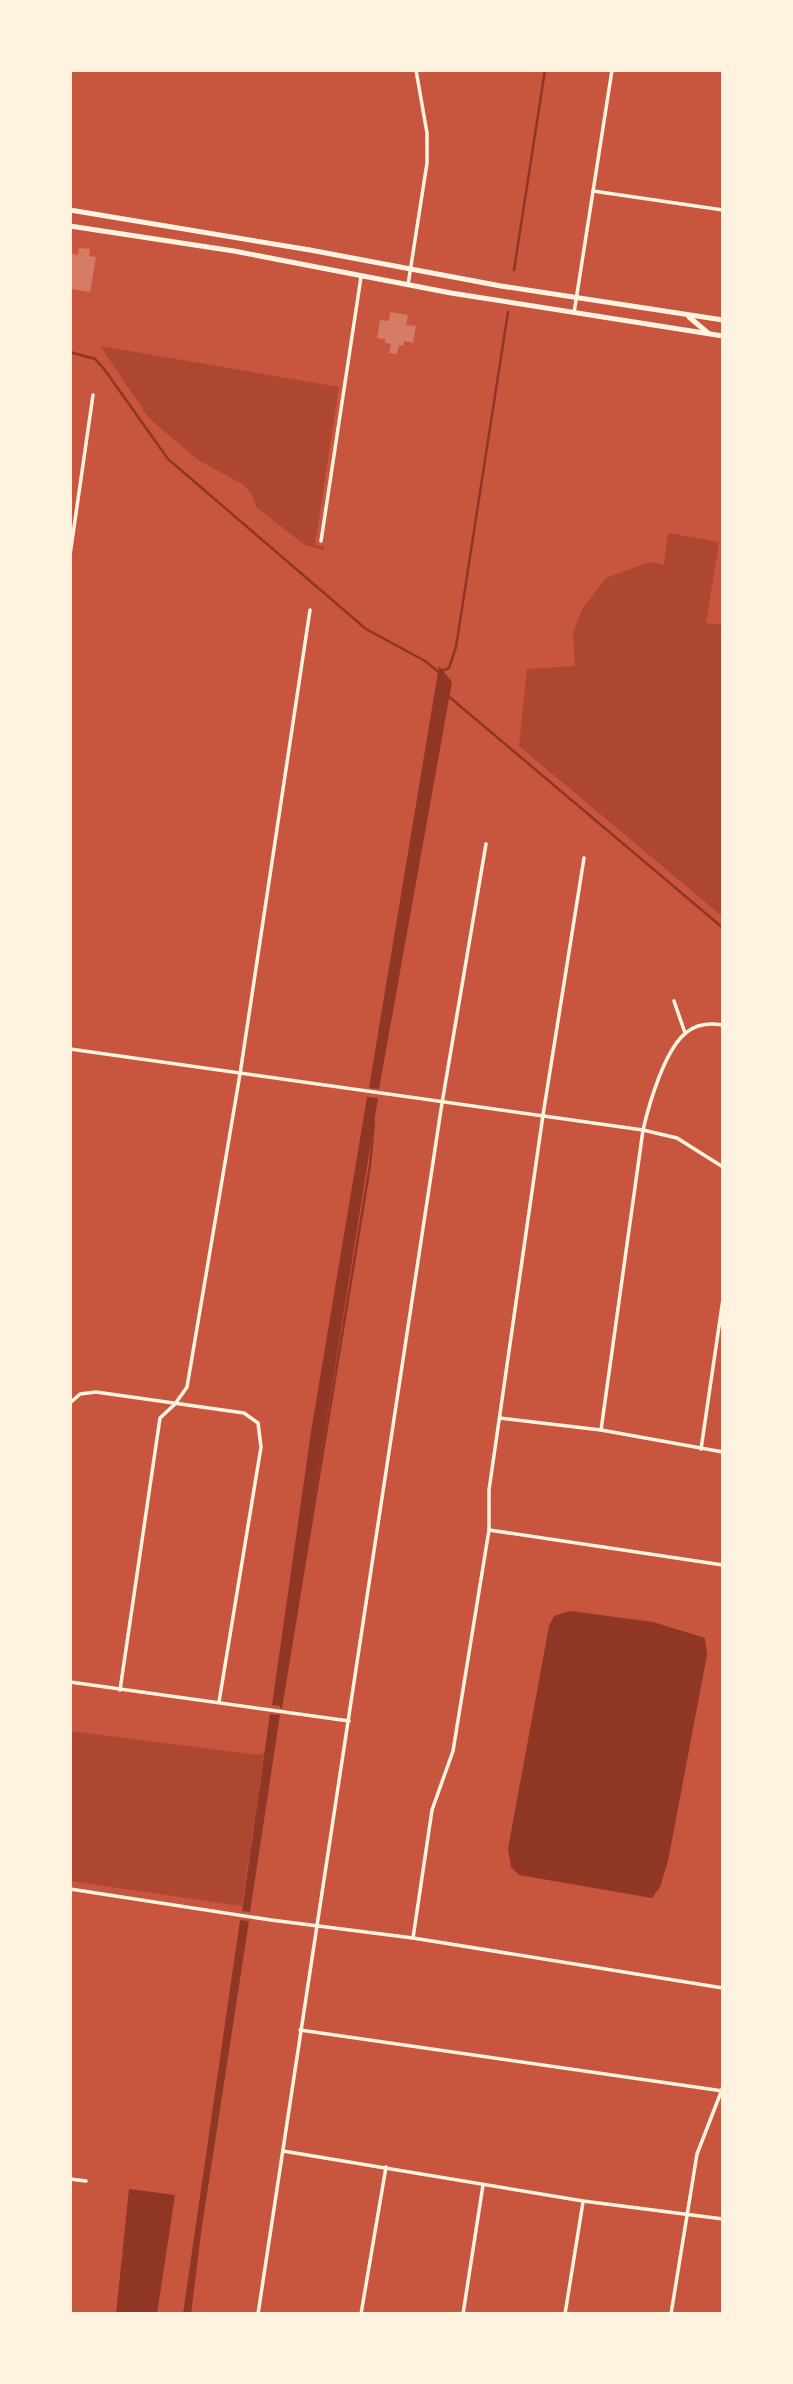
<svg xmlns="http://www.w3.org/2000/svg" width="793" height="2384" font-family="'Space Grotesk',sans-serif">
	<rect width="100%" height="100%" fill="#c8553d"/>
	<g fill="#ae4732">
		<path d="M100,346L339,387L315,545L324,546V550L305,545L257,508L251,493L244,485L198,460L149,418Z"/>
		<path d="M668,533L719,542L706,623L723,625V917L519,746L527,669L575,666L573,632L583,608L606,578L649,562L664,565Z"/>
		<path d="M70,1731L258,1755L264,1753L242,1906L70,1881Z"/>
	</g>
	<g fill="#8f3625">
		<path d="M439,666L452,682L379,1089L369,1088Z"/>
		<path d="M367,1097L378,1098L281,1706L272,1705L311,1432Z"/>
		<path d="M570,1611L653,1622L705,1638L707,1655L668,1861L660,1887L652,1898L519,1875L511,1867L508,1849L549,1626L554,1616Z"/>
		<path d="M270,1714L280,1715L250,1912L242,1911Z"/>
		<path d="M240,1920L249,1921L201,2233L191,2314H183Z"/>
		<path d="M129,2189L175,2195L157,2314H116Z"/>
	</g>
	<g fill="none" stroke-linecap="round" stroke-linejoin="round">
		<g stroke="#8f3625" stroke-width="2.5">
			<path d="M514,270L545,70"/>
			<path d="M70,352L95,359L104,369L168,459L366,629L425,661L440,673"/>
			<path d="M439,672L449,668L456,647L508,312"/>
			<path d="M447,695L723,928"/>
			<path d="M281,1707L370,1165L374,1122"/>
		</g>
	</g>
	<g fill="#d67c66">
		<path d="M79,248L90,249L89,256L96,257L90,292L70,289V253L78,255Z"/>
		<path d="M390,312L408,315L406,325L416,326L413,343L404,341L403,346L399,345L397,354L389,353L391,344L385,343V339L377,338L380,320L389,321Z"/>
	</g>
	<g fill="none" stroke-linecap="round" stroke-linejoin="round">
		<g stroke="#fff3e0" stroke-width="3.5">
			<path d="M593,191L723,210"/>
			<path d="M408,285L427,163V133L416,70"/>
			<path d="M574,313L612,70"/>
			<path d="M321,541L361,277"/>
			<path d="M70,555L93,395"/>
			<path d="M674,1001L685,1033"/>
			<path d="M70,1049L643,1130L677,1138L723,1167"/>
			<path d="M70,1403L80,1394L96,1392L244,1413L258,1423L261,1447L219,1702"/>
			<path d="M500,1418L601,1430L723,1452"/>
			<path d="M601,1430L643,1130C649,1104 665,1048 687,1032C697,1024 711,1023 723,1025"/>
			<path d="M701,1449L723,1299"/>
			<path d="M489,1530L723,1565"/>
			<path d="M70,1682L349,1721"/>
			<path d="M120,1690L160,1418L175,1404L187,1387L240,1074L310,610"/>
			<path d="M70,1889L271,1920L413,1938L723,1988"/>
			<path d="M413,1938L432,1810L453,1751L489,1530V1490L543,1115L584,858"/>
			<path d="M300,2030L723,2091"/>
			<path d="M283,2151L583,2201L723,2219"/>
			<path d="M70,2179L86,2181"/>
			<path d="M258,2314L442,1103L486,844"/>
			<path d="M361,2314L386,2167"/>
			<path d="M463,2314L483,2185"/>
			<path d="M565,2314L583,2202"/>
			<path d="M671,2314L697,2154L723,2087"/>
		</g>
		<g stroke="#fff3e0" stroke-width="5">
			<path d="M70,210L310,250L501,286L723,320"/>
			<path d="M70,226L234,251L451,293L723,336"/>
			<path d="M689,317L708,333"/>
		</g>
	</g>
	<rect width="793" height="2384" fill="none" stroke="#fff3e0" stroke-width="144"/>
</svg>
